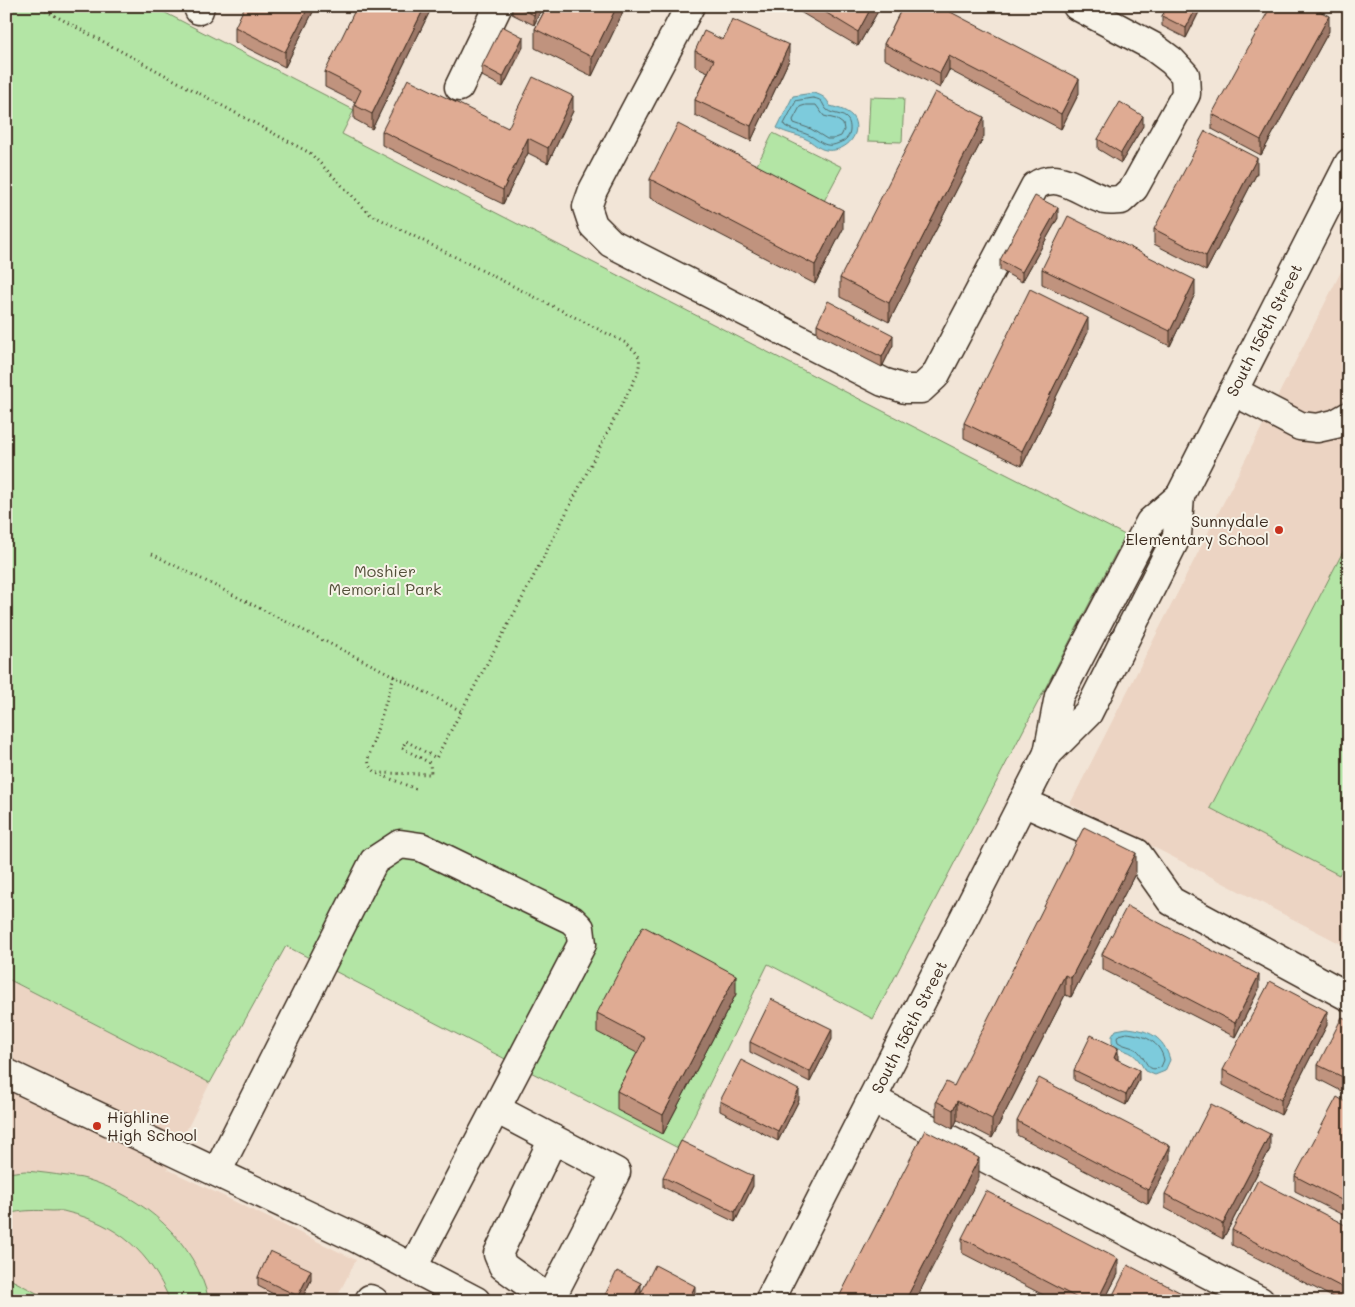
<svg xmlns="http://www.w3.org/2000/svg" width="1355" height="1307" font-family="Mali,sans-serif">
	<rect width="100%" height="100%" fill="#f2e5d7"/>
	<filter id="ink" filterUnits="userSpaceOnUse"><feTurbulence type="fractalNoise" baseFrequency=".02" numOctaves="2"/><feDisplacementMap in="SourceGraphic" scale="10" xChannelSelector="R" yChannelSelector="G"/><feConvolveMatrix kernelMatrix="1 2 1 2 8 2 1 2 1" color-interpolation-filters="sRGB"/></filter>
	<g filter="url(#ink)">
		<g fill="#ecd4c3">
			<path d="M1349,256V948L1070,804Z"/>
			<path d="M6,978L210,1083L167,1169L356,1260L335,1301H6Z"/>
		</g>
		<g fill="#b3e5a5" stroke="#778862">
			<path d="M6,6H152L354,110L342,134L1125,535L873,1019L768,964L678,1148L286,946L210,1083L6,978Z"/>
			<path d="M870,97L904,98L902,142L868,141Z"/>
			<path d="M773,133L842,167L824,201L756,167Z"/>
			<path d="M1349,540V857L1339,875L1210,808Z"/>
			<path d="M25,1171C39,1172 53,1174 67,1176C73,1177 80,1177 86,1179C143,1196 196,1241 209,1301H170C151,1253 118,1224 67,1212C62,1210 57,1211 52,1211C34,1210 24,1210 6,1214V1173Z"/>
			<path d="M6,1277L52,1301H6Z"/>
		</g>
		<g fill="#7dcbdc" stroke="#638b90">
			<path d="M813,93C822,95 827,98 830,106C838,108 850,111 854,119C862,137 843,153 826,150C818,149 813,142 806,139C796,134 787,134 777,128L793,96Z"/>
			<path d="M1127,1028C1149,1030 1164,1037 1170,1060L1165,1071L1155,1075L1145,1071C1141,1063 1136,1054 1126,1051C1120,1048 1117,1048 1112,1043V1036L1116,1030Z"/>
		</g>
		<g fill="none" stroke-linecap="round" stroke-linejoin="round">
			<g stroke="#556a6a" stroke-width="1">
				<path d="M813,98C825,100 821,104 827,110C833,115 843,113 848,120C850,123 851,130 849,135C847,138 845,141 841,142C824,151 820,139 806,134C799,131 791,130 785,126L784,124L796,101Z"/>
				<path d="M806,105H816L824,116L836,119L843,124L844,130L841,136L833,139H827L811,129L794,123L793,120L800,107Z"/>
				<path d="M1127,1033C1144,1035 1160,1041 1164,1060L1161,1067C1146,1074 1147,1059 1137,1050C1131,1046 1123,1046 1118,1042L1117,1038L1119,1035Z"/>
			</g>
			<g stroke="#3b2a1e" stroke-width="31">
				<g id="minor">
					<path d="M690,6L593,190L587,207L593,225L611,243L883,382L905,389H921L935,376L1035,186C1060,169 1080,193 1105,200C1110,201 1116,200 1121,200L1134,188L1186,94L1185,75L1172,61L1152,46L1077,6"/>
					<path d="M199,10L200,6"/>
					<path d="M459,87L498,6"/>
					<path d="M1233,391L1300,426L1317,428L1335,424L1349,416"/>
					<path d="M1023,802L1137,853L1171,901L1349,997"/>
					<path d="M6,1073L356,1238L476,1301"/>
					<path d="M872,1099L1260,1301"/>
					<path d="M496,1109L553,1139"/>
					<path d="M553,1139L616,1172L550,1300L503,1266L498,1254Z"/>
					<path d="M217,1172L374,861L400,844L421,847L572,920L580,928L582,944L413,1267"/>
					<path d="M369,1301L370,1299L374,1301"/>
				</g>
			</g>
			<g stroke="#3b2a1e" stroke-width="31">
				<g id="major">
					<path d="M1048,753L1088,713L1177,536L1180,496L1349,163"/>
					<path d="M769,1301L1048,753L1059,696L1150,522L1180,496"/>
				</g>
			</g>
			<g stroke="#3b2a1e" stroke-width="3" stroke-dasharray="1 4" stroke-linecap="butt">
				<path d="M37,6L310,153L370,214L626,343C640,356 642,356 637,375L524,595L436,758L406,741L402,748L430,763L431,774L376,773"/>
				<path d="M6,10L17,6"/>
				<path d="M152,554L394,676L461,711"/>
				<path d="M394,676L368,759L369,764L376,773L416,789"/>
			</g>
			<use href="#minor" stroke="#f7f3e8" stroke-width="28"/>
			<use href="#major" stroke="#f7f3e8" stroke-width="28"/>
		</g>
		<g fill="#c0937e" stroke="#3b2a1e">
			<path d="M316,6L285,67L235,42V27Z"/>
			<path d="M429,6V13L372,129L354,119V105L355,102L325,87V72Z"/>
			<path d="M512,6H543L534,25L512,14Z"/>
			<path d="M547,6H626L592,76L535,48V29Z"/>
			<path d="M790,6H881L858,46Z"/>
			<path d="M903,6L1079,93L1061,129L949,70L940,88L884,59V44Z"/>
			<path d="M1168,6H1202L1186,38L1162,26V16Z"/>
			<path d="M1329,31L1261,155L1212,129V114Z"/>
			<path d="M723,40L789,60L751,141L695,115V100L708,72L695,66V51Z"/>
			<path d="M523,47L503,87L482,76V66Z"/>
			<path d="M573,111L548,163L528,153L503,204L382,145V131L508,128Z"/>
			<path d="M1143,126L1121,163L1098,149V139Z"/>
			<path d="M984,136L889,322L840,297V278Z"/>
			<path d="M1257,173L1206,271L1154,244V229Z"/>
			<path d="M650,179L843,229L815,284L650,198Z"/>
			<path d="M1058,218L1022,282L1000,270V260Z"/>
			<path d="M1042,269L1195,294L1170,346L1042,284Z"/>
			<path d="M817,324L893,345L882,367L817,334Z"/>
			<path d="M1088,332L1022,466L964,438V423Z"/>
			<path d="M1136,872L1071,997L1065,995L992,1138L957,1120L953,1129L936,1120V1101L954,1086Z"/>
			<path d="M1102,954L1259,989L1235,1037L1102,969Z"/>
			<path d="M736,994L663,1134L617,1110V1091L637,1053L597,1032V1013Z"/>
			<path d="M1349,1020V1095L1318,1079V1065Z"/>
			<path d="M1327,1025L1281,1115L1223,1085V1070Z"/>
			<path d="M832,1039L810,1082L750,1052V1042Z"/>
			<path d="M1118,1058V1060L1139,1080L1126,1105L1074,1080V1070Z"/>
			<path d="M799,1100L778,1141L720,1111V1101Z"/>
			<path d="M1349,1104V1218L1295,1191V1176Z"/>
			<path d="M1017,1121L1170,1161L1148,1204L1017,1135Z"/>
			<path d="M1270,1149L1223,1239L1165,1208V1194Z"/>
			<path d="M663,1177L753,1186L735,1222L663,1187Z"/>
			<path d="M1349,1227V1301H1340L1232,1245V1230Z"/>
			<path d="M962,1238L1118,1274L1104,1301H1055L962,1253Z"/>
			<path d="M258,1277L311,1280L301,1301H287L258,1286Z"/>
		</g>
		<g fill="#9c7867" stroke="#3b2a1e">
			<path d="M309,6H316L285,67V52Z"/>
			<path d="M425,6H429V13L372,129V114Z"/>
			<path d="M538,6H543L534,25V15Z"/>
			<path d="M617,6H626L592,76V57Z"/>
			<path d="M872,6H881L858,46V32Z"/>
			<path d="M1197,6H1202L1186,38V28Z"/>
			<path d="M1329,16V31L1261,155V140Z"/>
			<path d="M523,37V47L503,87V77Z"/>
			<path d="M789,45V60L751,141V126Z"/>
			<path d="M949,56V70L940,88V73Z"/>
			<path d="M1079,79V93L1061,129V114Z"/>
			<path d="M573,96V111L548,163V148Z"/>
			<path d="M1143,116V126L1121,163V153Z"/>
			<path d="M984,117V136L889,322V303Z"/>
			<path d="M528,138V153L503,204V190Z"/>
			<path d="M1257,158V173L1206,271V256Z"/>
			<path d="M1058,208V218L1022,282V272Z"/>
			<path d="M843,210V229L815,284V265Z"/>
			<path d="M1195,280V294L1170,346V331Z"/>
			<path d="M1088,318V332L1022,466V451Z"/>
			<path d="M893,335V345L882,367V357Z"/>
			<path d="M1136,853V872L1071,997V978Z"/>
			<path d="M736,975V994L663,1134V1115Z"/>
			<path d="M1065,975V995L992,1138V1119Z"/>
			<path d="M1259,975V989L1235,1037V1023Z"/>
			<path d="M1327,1011V1025L1281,1115V1100Z"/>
			<path d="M832,1029V1039L810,1082V1072Z"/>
			<path d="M1118,1048V1058L1114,1068V1058Z"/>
			<path d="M1139,1070V1080L1126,1105V1095Z"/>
			<path d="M799,1090V1100L778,1141V1131Z"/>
			<path d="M957,1101V1120L953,1129V1110Z"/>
			<path d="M1270,1134V1149L1223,1239V1224Z"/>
			<path d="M1170,1146V1161L1148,1204V1190Z"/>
			<path d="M979,1158V1177L915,1301H905Z"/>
			<path d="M753,1176V1186L735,1222V1212Z"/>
			<path d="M1118,1259V1274L1104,1301H1097Z"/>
			<path d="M311,1270V1280L301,1301H298V1296Z"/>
			<path d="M641,1283V1293L637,1301H632Z"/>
			<path d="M695,1286V1296L693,1301H688Z"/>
		</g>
		<g fill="#dfab93" stroke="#3b2a1e">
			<path d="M245,6H309L285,52L235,27Z"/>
			<path d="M357,6H425L372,114L354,105L361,90L325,72Z"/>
			<path d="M516,6H538L534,15Z"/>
			<path d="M547,6H617L592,57L535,29Z"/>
			<path d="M815,6H872L858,32Z"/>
			<path d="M903,6H939L1079,79L1061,114L949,56L940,73L884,44Z"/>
			<path d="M1168,6H1197L1186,28L1162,16Z"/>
			<path d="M1271,6H1310L1329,16L1261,140L1212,114Z"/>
			<path d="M732,19L789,45L751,126L695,100L714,60L695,51L704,31L723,40Z"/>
			<path d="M502,26L523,37L503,77L482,66Z"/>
			<path d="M533,77L573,96L548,148L528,138L503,190L382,131L408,79L508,128Z"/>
			<path d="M935,92L984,117L889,303L840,278Z"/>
			<path d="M1120,102L1143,116L1121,153L1098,139Z"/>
			<path d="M678,124L843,210L815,265L650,179Z"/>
			<path d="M1205,131L1257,158L1206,256L1154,229Z"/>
			<path d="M1035,196L1058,208L1022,272L1000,260Z"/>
			<path d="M1068,216L1195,280L1170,331L1042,269Z"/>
			<path d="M1030,289L1088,318L1022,451L964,423Z"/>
			<path d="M828,301L893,335L882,357L817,324Z"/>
			<path d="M1084,827L1136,853L1071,978L1065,975L992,1119L957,1101L953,1110L936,1101L946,1082L954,1086Z"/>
			<path d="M1127,906L1259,975L1235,1023L1102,954Z"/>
			<path d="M643,926L736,975L663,1115L617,1091L645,1038L597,1013Z"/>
			<path d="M1270,981L1327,1011L1281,1100L1223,1070Z"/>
			<path d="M771,999L832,1029L810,1072L750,1042Z"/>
			<path d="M1342,1017L1349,1020V1080L1318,1065Z"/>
			<path d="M1091,1035L1118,1048L1114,1058L1139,1070L1126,1095L1074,1070Z"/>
			<path d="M741,1060L799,1090L778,1131L720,1101Z"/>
			<path d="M1039,1078L1170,1146L1148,1190L1017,1121Z"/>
			<path d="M1337,1097L1349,1104V1204L1295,1176Z"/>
			<path d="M1211,1104L1270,1134L1223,1224L1165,1194Z"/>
			<path d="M925,1130L979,1158L905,1301H837Z"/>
			<path d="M681,1141L753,1176L735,1212L663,1177Z"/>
			<path d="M1258,1180L1349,1227V1291L1232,1230Z"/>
			<path d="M986,1191L1118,1259L1097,1301H1083L962,1238Z"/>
			<path d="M270,1251L311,1270L298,1296L258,1277Z"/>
			<path d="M655,1265L695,1286L688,1301H637Z"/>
			<path d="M1128,1265L1187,1296L1184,1301H1110Z"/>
			<path d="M617,1271L641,1283L632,1301H602Z"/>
		</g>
	</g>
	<g fill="#c8321e" stroke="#f7f3e8" stroke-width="2">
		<circle cx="1279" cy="530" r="5"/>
		<circle cx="97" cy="1126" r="5"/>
	</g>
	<g text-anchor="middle" stroke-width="4" stroke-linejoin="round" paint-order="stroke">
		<g font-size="16" fill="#3b2a1e" stroke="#f7f3e8">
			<text transform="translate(1264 330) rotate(-63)" y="6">South 156th Street</text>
			<text transform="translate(909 1027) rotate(-63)" y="6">South 156th Street</text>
		</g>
		<g font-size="16" fill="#3b2a1e" stroke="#f7f3e8" text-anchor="end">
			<text x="1269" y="527">Sunnydale<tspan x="1269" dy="18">Elementary School</tspan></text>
			<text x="107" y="1123" text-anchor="start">Highline<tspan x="107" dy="18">High School</tspan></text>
		</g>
		<g font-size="16" fill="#534f39" stroke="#f7f3e8">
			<text x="385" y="577">Moshier<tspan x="385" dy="18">Memorial Park</tspan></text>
		</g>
	</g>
	<rect width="1355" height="1307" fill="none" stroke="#f7f3e8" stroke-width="25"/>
	<rect x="12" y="12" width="1330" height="1282" fill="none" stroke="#3b2a1e" stroke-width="2" filter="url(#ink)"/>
</svg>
